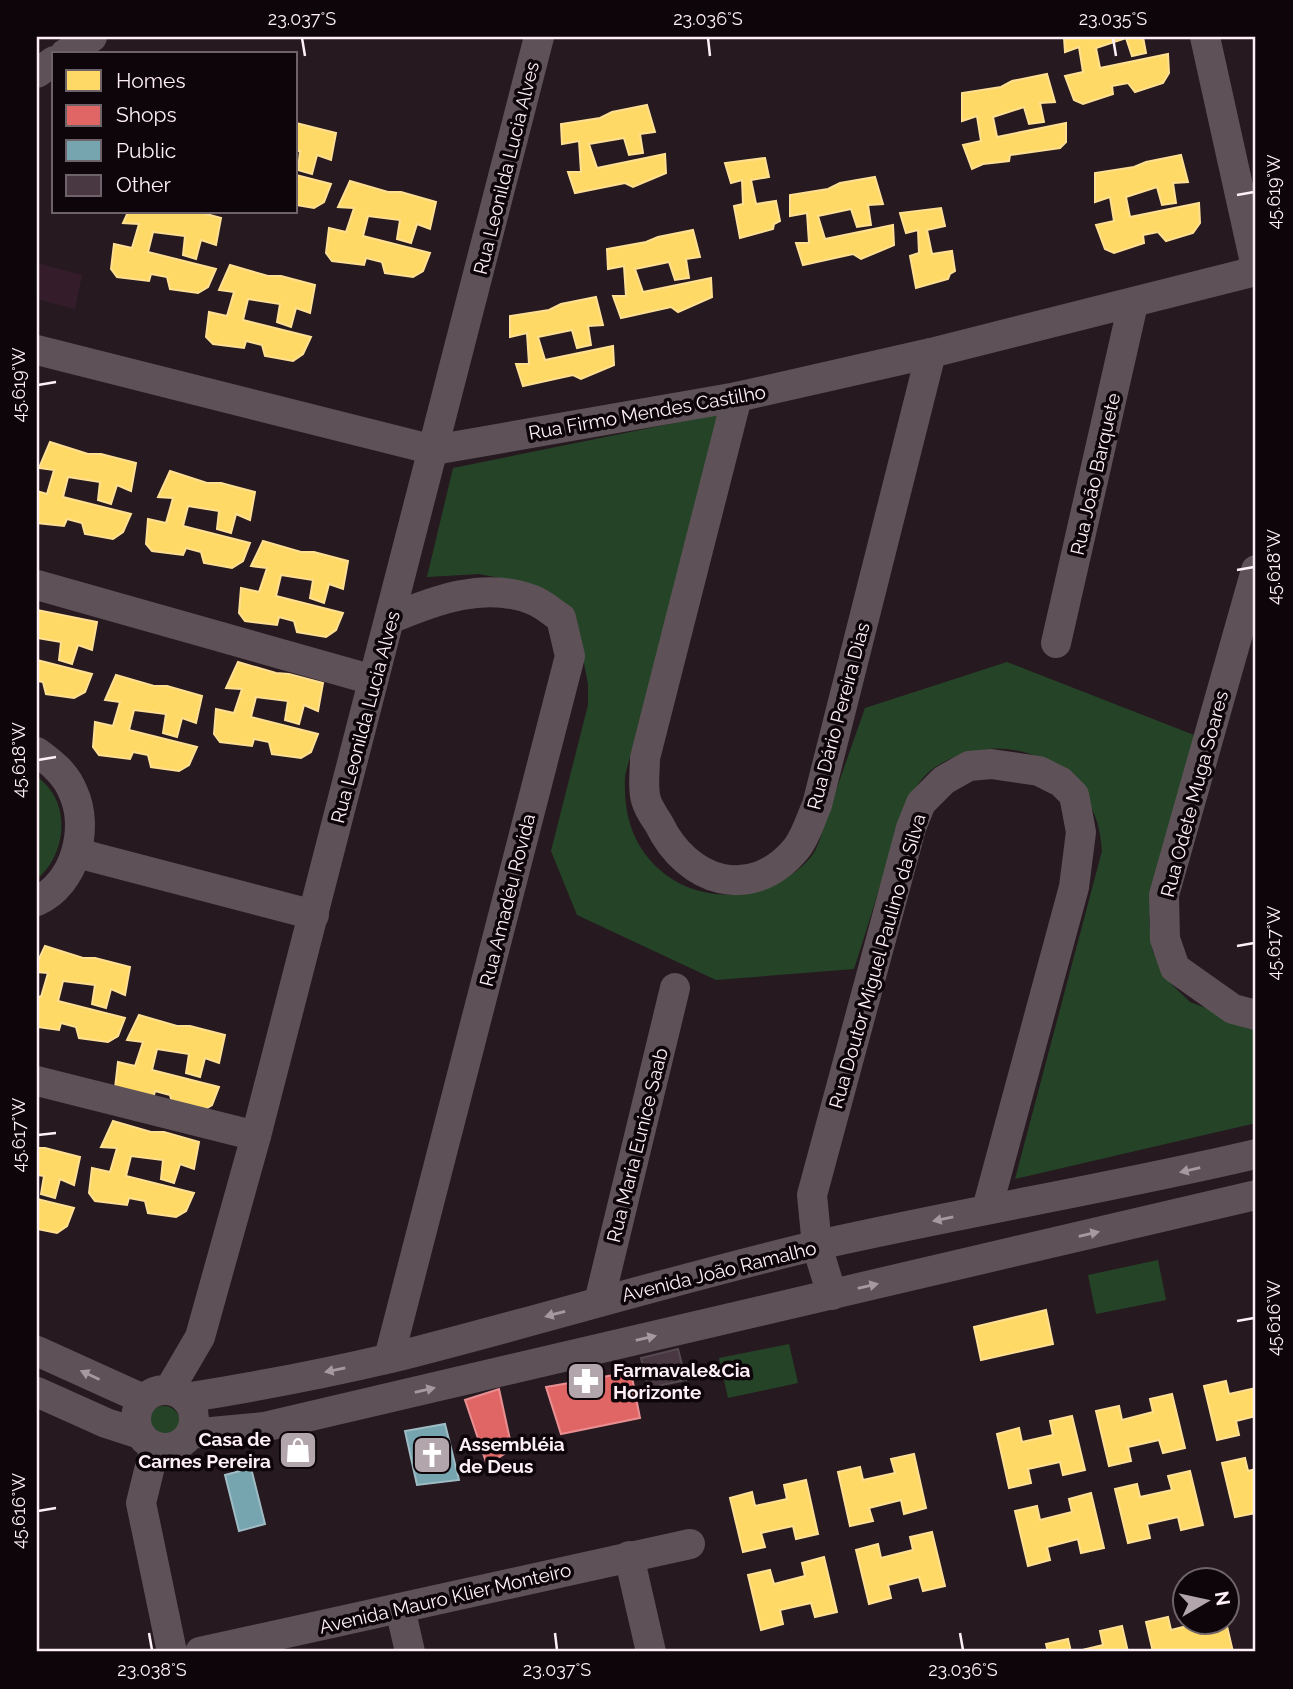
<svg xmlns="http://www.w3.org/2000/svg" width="1293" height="1689" font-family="Raleway,sans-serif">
	<rect width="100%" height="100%" fill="#261a20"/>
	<path fill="#341c2a" d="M37,263L82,275L75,309L37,299Z"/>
	<g fill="#254427">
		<path d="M719,414L625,776C624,802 627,826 641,848C679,908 765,909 810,858C819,848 822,831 826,819C839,782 852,745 865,708L1007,662L1194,735L1151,905L1149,920L1152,949L1165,978L1190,1002L1256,1027V1123L1015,1179L1102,851C1099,805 1083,793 1049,764C1035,752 1007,747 988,749C965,752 938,760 922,779C904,801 898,831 889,857C877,895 866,932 854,969L716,980L577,915L551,851L588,705V684L580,643L516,581L479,574L427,577L453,468Z"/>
		<path d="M37,777C72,801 67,854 37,879Z"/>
		<path d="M1158,1260L1166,1300L1096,1314L1088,1275Z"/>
		<path d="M789,1344L798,1383L728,1398L719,1358Z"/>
		<circle cx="164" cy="1422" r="16"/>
	</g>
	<g fill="#ffd966" stroke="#ffe092" stroke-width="2">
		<path d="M1064,37H1143L1146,53L1132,56L1126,38L1096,48L1100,68L1168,54L1169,73L1163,83L1135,92L1128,83L1112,86L1113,94L1083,104L1074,100L1065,76L1083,72L1079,47L1065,52Z"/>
		<path d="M1047,74L1055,102L1040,103L1044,122L1029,124L1024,107L993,117L997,137L1066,123V142L1060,148L1010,155L1009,161L983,164L972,169L963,145L981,141L977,116L962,121V93L1001,87L1012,81Z"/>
		<path d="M647,105L655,132L640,134L643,153L629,155L624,138L589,144L597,168L665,154L666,173L633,187L625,183L575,193L568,172H581L579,141L562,144L561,124L600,118L612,112Z"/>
		<path d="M296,123L336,133L331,160L317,155L312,174L298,170L300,151H296Z"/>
		<path d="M1181,155L1188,182L1173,183L1176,203L1162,205L1157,187L1126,197L1130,217L1199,203L1200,223L1193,233L1166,241L1158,232L1143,235L1144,243L1114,253L1105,249L1096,225L1114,221L1110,197L1095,202V173L1134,167L1146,162Z"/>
		<path d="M765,158L769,177L751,180L756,204L776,201L780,221L774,224L773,229L740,238L734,206L743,204L742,180L731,183L725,163Z"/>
		<path d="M296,175L331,184L324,202L314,208L296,205Z"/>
		<path d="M875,177L883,204L868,205L871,225L857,227L851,209L818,216L825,239L893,225L894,245L861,259L853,254L803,265L796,243H809L807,213L790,216V195L828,189L840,183Z"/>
		<path d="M350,181L388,192H401L436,202L430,229L417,224L411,243L397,239L400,220L368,216L363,236L430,253L423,271L413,277L385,273L382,262L366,258L364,265L332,261L326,253L329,228L346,232L354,208L338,207Z"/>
		<path d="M941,208L945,226L927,230L932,254L952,251L955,271L950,274L948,279L916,288L910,256L919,253L918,230L906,233L900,213Z"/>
		<path d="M128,212H199L221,218L216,245L201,240L196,259L183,255L185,236L153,232L148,252L216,269L208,287L198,293L170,289L167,277L151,274L149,281L117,277L111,269L114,244L132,248L139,224L123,223Z"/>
		<path d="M693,230L700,257L686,259L689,278L675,280L669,262L635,269L643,292L711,278L712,297L678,312L671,307L621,318L613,296H626L624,266L608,269L607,249L646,242L658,237Z"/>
		<path d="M230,265L268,276H281L315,285L310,313L296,308L291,327L277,322L280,304L248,299L243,320L311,337L303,354L293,361L265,356L262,345L246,341L244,348L213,344L206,337L209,312L227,316L234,292L219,290Z"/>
		<path d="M596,297L603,325L588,326L591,345L577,348L572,330L538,337L545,360L613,346L614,365L581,379L573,375L523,386L516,364H529L527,333L510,337V316L549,310L561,304Z"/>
		<path d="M50,442L88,454H101L136,463L131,491L117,485L111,504L98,500L100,482L68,477L63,497L131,514L123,532L113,539L85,534L82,523L67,519L64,526L37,523V491L47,494L54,470L39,468Z"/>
		<path d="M170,471L207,483H221L255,492L250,520L236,514L231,533L217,529L219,511L188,506L183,526L250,543L243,561L232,568L204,563L201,552L186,548L183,555L152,551L146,544L148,519L166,523L173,498L158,497Z"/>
		<path d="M263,541L301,552H314L348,561L343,589L329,584L324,603L310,598L313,580L281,575L276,596L343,613L336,630L326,637L297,632L294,621L279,617L277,625L245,621L239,613L241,588L259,592L267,568L251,566Z"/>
		<path d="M37,610L97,622L92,650L78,645L72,664L59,660L61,642L37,638Z"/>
		<path d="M37,660L92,674L85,692L74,698L46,694L43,682L37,681Z"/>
		<path d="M238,662L276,673L289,674L323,683L318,711L304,705L299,724L285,720L288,701L256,697L251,717L318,734L311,752L301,758L272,754L269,742L254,739L252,746L220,742L214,734L216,709L234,713L242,689L226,688Z"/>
		<path d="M116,675L154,686H167L202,696L196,723L182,718L177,737L163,733L166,714L134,710L129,730L197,747L189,765L179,771L151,767L148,755L133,752L130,759L99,755L93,747L95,722L113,726L120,702L105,700Z"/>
		<path d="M45,946L83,958H95L130,967L125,995L111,989L106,1008L92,1004L95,985L63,981L58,1001L125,1018L118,1036L108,1042L79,1038L76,1027L61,1023L59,1030L37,1027V996L41,997L48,973L37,972V963Z"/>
		<path d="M139,1015L177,1026H190L225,1035L219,1063L205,1058L200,1077L186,1073L189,1054L157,1049L152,1070L219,1087L212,1105L202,1111L173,1107L170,1095L155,1091L153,1099L115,1088L118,1062L135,1066L143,1042L127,1040Z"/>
		<path d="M113,1121L151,1132H164L199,1142L194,1169L180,1164L174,1183L161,1179L163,1160L131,1156L126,1176L194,1193L186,1211L176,1217L148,1213L145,1201L129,1198L127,1205L95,1201L89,1193L92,1168L110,1172L117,1148L101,1147Z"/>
		<path d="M37,1148H45L80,1157L74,1185L60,1179L55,1198L41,1194L44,1176L37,1175Z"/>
		<path d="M37,1199L74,1208L67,1226L57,1233L37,1229Z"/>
		<path d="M1046,1310L1053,1344L981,1360L974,1327Z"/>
		<path d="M1226,1381L1229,1394L1256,1388V1416L1236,1421L1239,1435L1217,1440L1204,1386Z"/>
		<path d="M1172,1394L1185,1448L1163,1453L1159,1440L1128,1447L1131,1461L1109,1466L1096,1411L1119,1406L1122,1420L1153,1412L1150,1399Z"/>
		<path d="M1072,1416L1085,1470L1063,1475L1060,1462L1028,1469L1031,1483L1009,1488L997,1434L1019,1428L1022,1442L1053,1435L1050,1421Z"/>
		<path d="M914,1454L926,1508L904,1514L901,1500L869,1508L873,1521L850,1526L838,1472L860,1467L863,1480L895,1473L891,1459Z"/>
		<path d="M1245,1458L1248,1471L1256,1469V1498L1254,1499L1256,1513L1235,1517L1222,1463Z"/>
		<path d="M1190,1471L1203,1525L1181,1530L1178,1517L1147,1524L1150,1538L1128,1543L1115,1489L1137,1484L1140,1497L1172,1490L1168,1476Z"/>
		<path d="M806,1480L818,1534L796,1539L793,1526L761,1533L765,1547L743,1552L730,1498L752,1492L755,1506L787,1499L784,1485Z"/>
		<path d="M1091,1493L1104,1548L1081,1553L1078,1539L1047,1547L1050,1560L1028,1566L1015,1511L1037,1506L1040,1520L1072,1512L1069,1499Z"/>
		<path d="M932,1532L945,1586L923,1591L919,1577L888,1585L891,1598L869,1604L856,1550L878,1544L881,1558L913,1550L910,1537Z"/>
		<path d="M824,1557L837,1612L815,1617L811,1603L780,1610L783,1624L761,1630L748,1575L770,1570L774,1584L805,1576L802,1563Z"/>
		<path d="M1168,1617L1171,1630L1203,1622H1226L1233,1652H1210L1209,1650L1199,1652H1153L1146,1622Z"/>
		<path d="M1122,1626L1128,1652H1074L1103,1645L1100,1631Z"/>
		<path d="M1068,1639L1071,1652H1048L1046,1644Z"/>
	</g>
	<g fill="#e06666" stroke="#e98f92" stroke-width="2">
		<path d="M631,1372L640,1418L561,1434L546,1387Z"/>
		<path d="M499,1389L512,1449L487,1465L465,1400Z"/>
	</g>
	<g fill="#76a5af" stroke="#9fbcc5" stroke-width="2">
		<path d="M445,1424L459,1480L417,1485L405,1431Z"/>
		<path d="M251,1468L265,1524L239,1531L225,1475Z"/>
	</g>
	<path fill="#493741" stroke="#554a50" stroke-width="2" d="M678,1349L686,1380L648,1388L641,1358Z"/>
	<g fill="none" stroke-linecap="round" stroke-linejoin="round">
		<g stroke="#5e5258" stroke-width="30">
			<path d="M1205,37L1256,267"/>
			<path d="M65,54L92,37"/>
			<path d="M37,73L54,61"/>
			<path d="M37,350L434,450L737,397L931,353L1256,271"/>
			<path d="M737,397L645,758C645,770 643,784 645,795C646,805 654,816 659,824C687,882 751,903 796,849C806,837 811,818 817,805L931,353"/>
			<path d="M1256,570L1164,895L1165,939L1175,968L1233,1009L1256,1015"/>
			<path d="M37,585L373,680"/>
			<path d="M1056,643L1133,304"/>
			<path d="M37,752C52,763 66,774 73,792C90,828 75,884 37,901"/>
			<path d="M77,853L314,915"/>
			<path d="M37,1081L256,1136"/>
			<path d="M832,1295L817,1246L812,1195L911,828L921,803L944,780L969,766L991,764L1039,771L1061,782L1074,795L1081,832L1074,887L987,1209"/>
			<path d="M599,1302L675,988"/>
			<path d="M37,1351L143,1399"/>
			<path d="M389,1358L570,656L561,618C552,612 543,604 533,600C485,581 435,600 390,619"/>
			<path d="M169,1390L200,1337L256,1136L539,37"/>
			<circle cx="165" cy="1419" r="29"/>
			<path d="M37,1392L106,1423L140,1434"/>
			<path d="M185,1398C254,1387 323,1374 391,1358C534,1322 675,1279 818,1245C964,1212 1111,1188 1256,1154"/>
			<path d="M190,1434L264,1427L1256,1195"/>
			<path d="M155,1446L141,1503L172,1652"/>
			<path d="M629,1556L651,1652"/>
			<path d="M400,1608L410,1652"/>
			<path d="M200,1652L690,1544"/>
		</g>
	</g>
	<defs><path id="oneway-solid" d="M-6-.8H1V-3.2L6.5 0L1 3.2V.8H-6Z" transform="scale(1.75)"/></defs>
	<g fill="#a699a0">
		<use href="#oneway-solid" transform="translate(1190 1170) rotate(167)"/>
		<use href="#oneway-solid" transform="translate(943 1219) rotate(168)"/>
		<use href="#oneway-solid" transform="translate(1089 1234) rotate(-13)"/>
		<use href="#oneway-solid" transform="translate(868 1286) rotate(-13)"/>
		<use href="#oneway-solid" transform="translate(555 1314) rotate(165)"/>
		<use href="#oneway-solid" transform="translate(646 1338) rotate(-13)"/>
		<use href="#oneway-solid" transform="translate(335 1370) rotate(168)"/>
		<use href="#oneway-solid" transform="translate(90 1375) rotate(-155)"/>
		<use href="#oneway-solid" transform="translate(425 1390) rotate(-13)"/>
	</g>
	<path fill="none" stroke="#fff0f7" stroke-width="2.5" d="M302,38L305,56M708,38L710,56M1113,38L1116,56M1237,195L1254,192M38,385L56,382M1237,570L1254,567M38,760L56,757M1237,946L1254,943M38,1135L56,1133M1237,1321L1254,1318M38,1511L56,1508M149,1633L152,1650M555,1633L557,1650M960,1633L963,1650"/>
	<defs>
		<g id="pharmacy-square" transform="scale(2.0125)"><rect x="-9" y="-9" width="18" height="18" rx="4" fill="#b3a5ac" stroke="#0d0509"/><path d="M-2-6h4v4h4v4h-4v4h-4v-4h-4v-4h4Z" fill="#fff"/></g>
		<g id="shop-square" transform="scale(2.0125)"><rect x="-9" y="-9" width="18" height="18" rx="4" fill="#b3a5ac" stroke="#0d0509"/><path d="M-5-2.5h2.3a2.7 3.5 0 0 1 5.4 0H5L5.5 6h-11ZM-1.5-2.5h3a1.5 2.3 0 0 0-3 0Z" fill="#fff"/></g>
		<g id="church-square" transform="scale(2.0125)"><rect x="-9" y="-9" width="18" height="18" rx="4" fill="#b3a5ac" stroke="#0d0509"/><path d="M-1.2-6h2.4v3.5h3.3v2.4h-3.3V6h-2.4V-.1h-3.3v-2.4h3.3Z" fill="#fff"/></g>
	</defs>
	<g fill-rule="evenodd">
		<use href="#pharmacy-square" x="586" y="1381"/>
		<use href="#shop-square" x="298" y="1450"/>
		<use href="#church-square" x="432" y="1455"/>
	</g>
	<g text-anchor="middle" stroke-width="7" stroke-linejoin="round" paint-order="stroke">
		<g font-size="19" fill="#fff0f7" stroke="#0d0509">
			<text transform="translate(506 168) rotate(-76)" y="7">Rua Leonilda Lucia Alves</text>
			<text transform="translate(647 412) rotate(-10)" y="7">Rua Firmo Mendes Castilho</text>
			<text transform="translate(1095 474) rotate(-77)" y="7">Rua João Barquete</text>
			<text transform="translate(838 716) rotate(-75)" y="7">Rua Dário Pereira Dias</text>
			<text transform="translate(365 717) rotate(-75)" y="7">Rua Leonilda Lucia Alves</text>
			<text transform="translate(1194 794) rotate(-75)" y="7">Rua Odete Muga Soares</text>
			<text transform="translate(507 900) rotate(-76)" y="7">Rua Amadéu Rovida</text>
			<text transform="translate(877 961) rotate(-74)" y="7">Rua Doutor Miguel Paulino da Silva</text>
			<text transform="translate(637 1145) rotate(-76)" y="7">Rua Maria Eunice Saab</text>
			<text transform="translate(719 1271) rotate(-14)" y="7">Avenida João Ramalho</text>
			<text transform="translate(445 1598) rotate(-13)" y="7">Avenida Mauro Klier Monteiro</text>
		</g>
		<g font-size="19" font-weight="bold" fill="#fff0f7" stroke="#0d0509" text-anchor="start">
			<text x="613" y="1377">Farmavale&amp;Cia<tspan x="613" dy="22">Horizonte</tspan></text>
			<text x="271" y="1446" text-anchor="end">Casa de<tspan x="271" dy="22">Carnes Pereira</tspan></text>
			<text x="459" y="1451">Assembléia<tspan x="459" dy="22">de Deus</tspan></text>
		</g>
	</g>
	<rect width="1293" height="1689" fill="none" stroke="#0d0509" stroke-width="77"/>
	<rect x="52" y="52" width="245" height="161" fill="#0d0509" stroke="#6e6368" stroke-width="2"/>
	<rect x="66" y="70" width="35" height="21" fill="#ffd966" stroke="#6e6368" stroke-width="2"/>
	<text x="116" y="88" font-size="21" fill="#fff0f7">Homes</text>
	<rect x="66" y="105" width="35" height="21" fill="#e06666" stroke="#6e6368" stroke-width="2"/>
	<text x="116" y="122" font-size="21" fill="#fff0f7">Shops</text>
	<rect x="66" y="140" width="35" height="21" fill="#76a5af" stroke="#6e6368" stroke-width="2"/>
	<text x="116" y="158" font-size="21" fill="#fff0f7">Public</text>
	<rect x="66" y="175" width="35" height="21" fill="#493741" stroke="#6e6368" stroke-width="2"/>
	<text x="116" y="192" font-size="21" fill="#fff0f7">Other</text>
	<g transform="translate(1206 1601) rotate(81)"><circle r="33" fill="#0d0509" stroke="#6e6368" stroke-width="2"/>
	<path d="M0-5L12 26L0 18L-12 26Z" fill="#b3a5ac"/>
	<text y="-10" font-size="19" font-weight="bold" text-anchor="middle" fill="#fff0f7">N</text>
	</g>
	<rect x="38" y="38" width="1216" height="1612" fill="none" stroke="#fff0f7" stroke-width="2.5"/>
	<g font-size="18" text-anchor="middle" fill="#fff0f7">
		<text x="302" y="25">23.037°S</text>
		<text x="708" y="25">23.036°S</text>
		<text x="1113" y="25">23.035°S</text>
		<text transform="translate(1274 192) rotate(-90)" y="6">45.619°W</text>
		<text transform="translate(19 385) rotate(-90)" y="6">45.619°W</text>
		<text transform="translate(1274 567) rotate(-90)" y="6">45.618°W</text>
		<text transform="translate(19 760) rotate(-90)" y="6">45.618°W</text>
		<text transform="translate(1274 943) rotate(-90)" y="6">45.617°W</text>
		<text transform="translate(19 1135) rotate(-90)" y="6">45.617°W</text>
		<text transform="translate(1274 1318) rotate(-90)" y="6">45.616°W</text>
		<text transform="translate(19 1511) rotate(-90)" y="6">45.616°W</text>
		<text x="152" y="1676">23.038°S</text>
		<text x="557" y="1676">23.037°S</text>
		<text x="963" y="1676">23.036°S</text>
	</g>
</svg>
